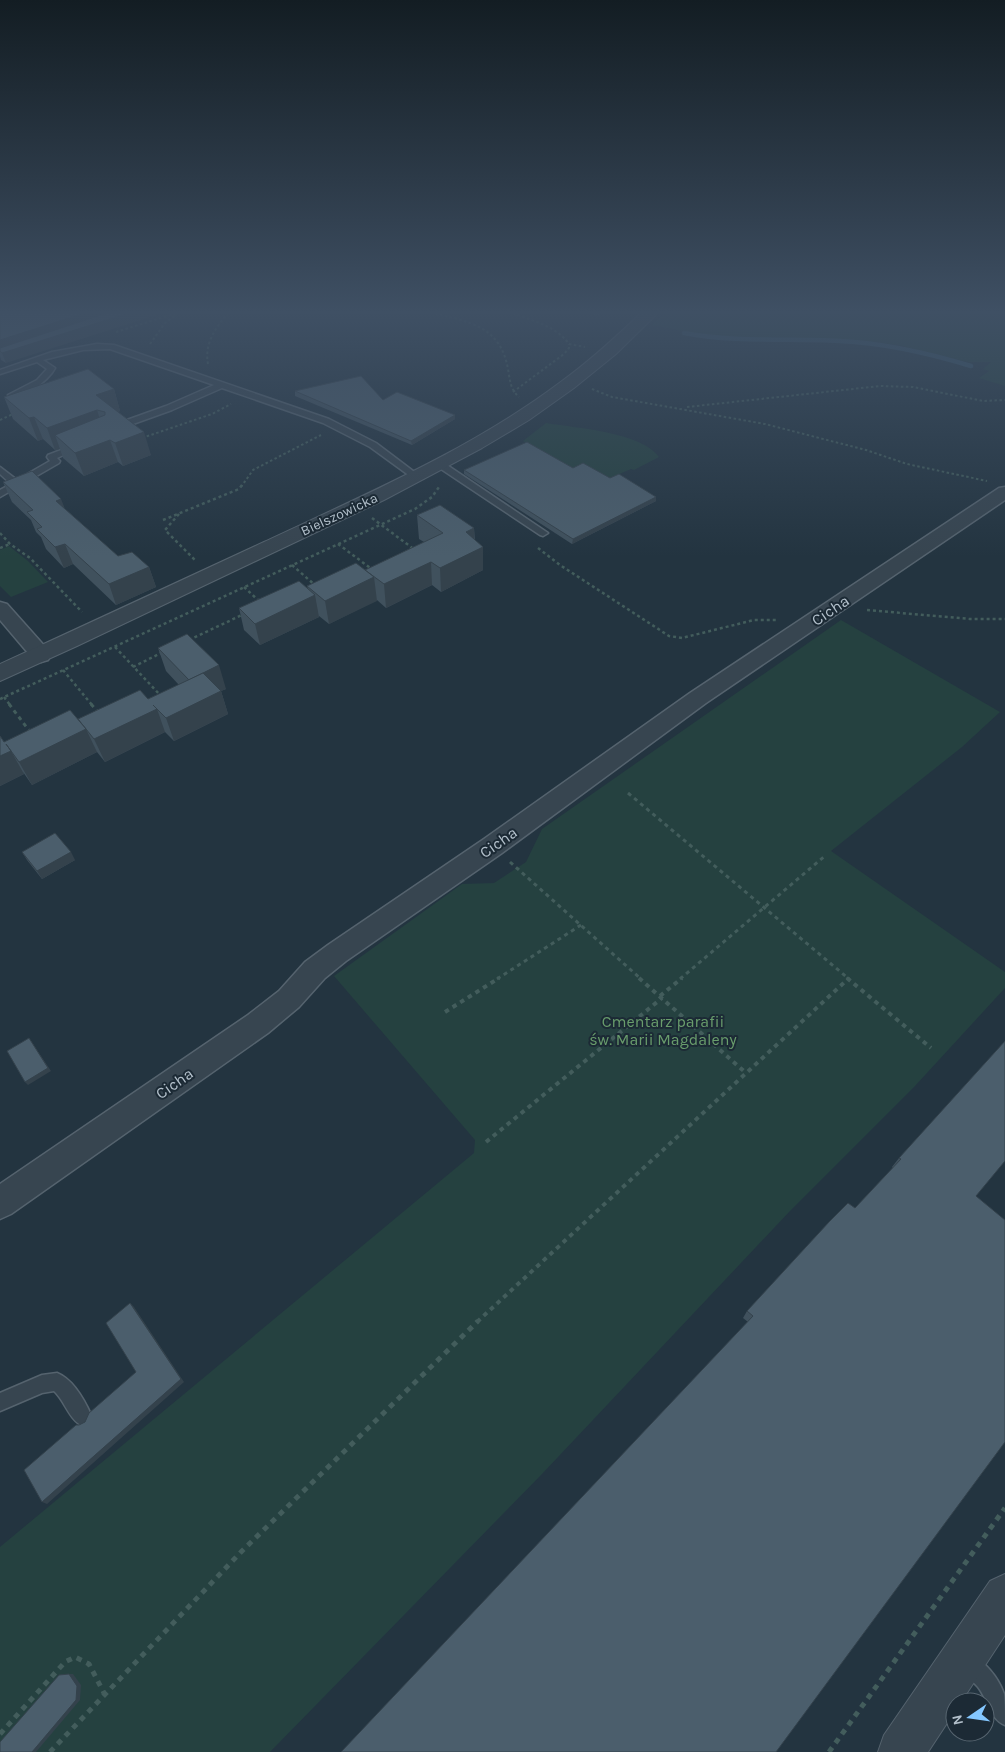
<svg xmlns="http://www.w3.org/2000/svg" width="1005" height="1752" font-family="Karla,sans-serif">
	<rect width="100%" height="100%" fill="#233440"/>
	<g fill="#254140">
		<path d="M665,312H1005V386L979,378L989,371L983,369L991,362H968L903,346L876,342L804,338L741,340L718,338L652,325Z"/>
		<path d="M546,423C576,428 641,432 659,457L634,470L631,469L608,479L571,471L523,441Z"/>
		<path d="M9,546L28,561L48,582L11,597L0,586V550Z"/>
		<path d="M841,620L1000,712L962,747L831,851L1005,972V988L915,1086L790,1211L542,1474L270,1752H0V1547L474,1153L475,1140L334,976L462,884L494,883L526,862L542,829Z"/>
	</g>
	<g fill="none" stroke-linecap="round" stroke-linejoin="round">
		<g stroke="#355368" stroke-width="4.5">
			<path d="M592,312L597,313"/>
			<path d="M684,333C736,343 788,338 840,341C885,343 928,353 971,366"/>
		</g>
		<g stroke="#55636e" stroke-width="3">
			<g id="service">
				<path d="M97,344L114,345L329,419L376,443L421,477L414,479L370,447L323,423L222,388L172,410L133,424H127V420L166,406L214,385L110,349L83,350L43,360L55,368C49,380 20,403 8,395L37,380L47,369L37,362L0,374V370L52,352Z"/>
				<path d="M74,445L81,447L57,458L60,461L59,463L0,497V490L11,484L0,474V467L17,480L50,461L47,457L48,455Z"/>
				<path d="M438,463H444L548,533L543,536L540,535L438,467Z"/>
				<path d="M57,1373C74,1380 85,1401 92,1417L89,1423L83,1426C69,1420 65,1401 54,1391L42,1393L0,1411V1393L42,1375Z"/>
				<path d="M968,1653C983,1659 999,1678 1004,1694C1005,1702 1005,1716 1005,1725C990,1719 988,1700 978,1687C971,1679 962,1674 958,1663L961,1656Z"/>
			</g>
		</g>
		<g stroke="#55636e" stroke-width="3">
			<g id="minor">
				<path d="M1005,487V500L706,703L502,853L346,961L325,978L299,1007L268,1033L11,1214L0,1219V1184L248,1015L279,991L305,962L328,945L484,839L690,693L999,488Z"/>
				<path d="M0,602L7,604L48,650L51,655L48,660L41,662L34,660L0,620Z"/>
			</g>
		</g>
		<g stroke="#55636e" stroke-width="2">
			<g id="tertiary">
				<path d="M642,312H659L616,354L574,388L529,420L482,448L384,500L77,646L0,681V664C88,624 176,583 264,542C366,494 472,449 562,381C591,360 617,336 642,312Z"/>
				<path d="M1005,1574V1635L961,1702H955V1711L928,1752H878L884,1735L990,1581Z"/>
			</g>
		</g>
		<g stroke="#435d5c" stroke-width="2" stroke-dasharray="2.5 2.5" stroke-linecap="butt">
			<path d="M430,312C467,322 500,324 508,369C510,380 510,389 519,397"/>
			<path d="M508,312C528,319 557,326 569,344L585,347"/>
			<path d="M116,332L180,312"/>
			<path d="M150,344L165,323L177,314"/>
			<path d="M208,364C204,343 216,327 229,312"/>
			<path d="M592,389L612,397L765,424L866,450L907,464L987,481"/>
			<path d="M513,392L564,354L569,348V344"/>
			<path d="M687,407L880,386L913,387L983,401L1005,400"/>
			<path d="M0,420L13,414"/>
			<path d="M142,438L212,414L231,404"/>
			<path d="M241,487L253,470L321,435"/>
		</g>
		<g stroke="#435d5c" stroke-width="2.5" stroke-dasharray="3 3" stroke-linecap="butt">
			<path d="M179,514L165,530L196,561"/>
			<path d="M372,518L415,550"/>
			<path d="M163,520L239,489L242,485"/>
			<path d="M0,533L10,544L30,558L82,612"/>
			<path d="M338,544L373,570"/>
			<path d="M0,548L10,544"/>
			<path d="M538,548L560,565L669,636L682,638L754,620H778"/>
			<path d="M292,565L316,586"/>
			<path d="M244,587L259,601"/>
			<path d="M867,610L970,619H1005"/>
			<path d="M189,640L244,614"/>
			<path d="M115,647L161,696"/>
			<path d="M133,667L163,652"/>
			<path d="M63,670L92,705"/>
			<path d="M4,697L10,705"/>
			<path d="M0,699L415,509L432,497L439,487"/>
		</g>
		<g stroke="#435d5c" stroke-width="3" stroke-dasharray="4 4" stroke-linecap="butt">
			<path d="M9,704L31,733"/>
			<path d="M91,704L98,712"/>
			<path d="M628,793L849,979"/>
			<path d="M510,862L641,979"/>
			<path d="M497,979L581,925"/>
			<path d="M680,979L826,855"/>
		</g>
		<g stroke="#435d5c" stroke-width="4" stroke-dasharray="4.5 4.5" stroke-linecap="butt">
			<path d="M639,978L746,1073"/>
			<path d="M847,978L931,1048"/>
			<path d="M660,996L682,978"/>
			<path d="M445,1012L499,978"/>
			<path d="M486,1142L662,998"/>
			<path d="M477,1322L849,978"/>
		</g>
		<g stroke="#435d5c" stroke-width="5" stroke-dasharray="5.5 5.5" stroke-linecap="butt">
			<path d="M0,1734L65,1662L75,1657L89,1664L104,1693"/>
			<path d="M50,1752L242,1551L478,1321"/>
			<path d="M829,1752L1005,1508"/>
		</g>
		<use href="#service" fill="#374550" fill-rule="evenodd"/>
		<use href="#minor" fill="#374550" fill-rule="evenodd"/>
		<use href="#tertiary" fill="#374550" fill-rule="evenodd"/>
	</g>
	<g fill="#40515d">
		<path d="M0,312L6,363L1,360L0,356Z"/>
		<path d="M114,389L120,411L118,412L151,455L123,466L118,462L84,476L63,458L60,449L55,450L43,439L38,441L13,419L4,397Z"/>
		<path d="M295,391L383,400L455,415V419L412,445L295,396Z"/>
		<path d="M573,468L610,478L656,501L572,544L464,474V470Z"/>
		<path d="M3,482L64,508L118,556L149,567L156,587L116,605L73,564L64,568L46,549L41,537L36,532L31,520L12,502Z"/>
		<path d="M417,515L474,528L475,540L483,547V570L441,592L432,585L386,608L377,600L329,624L319,616V617L260,645L244,630L239,608L308,589L307,586L365,570L424,542L419,539Z"/>
		<path d="M158,648L226,689L221,691L228,714L174,741L165,732L105,762L97,752L32,785L23,772L24,774L0,786V736L4,742L79,721L148,699L179,685L166,671Z"/>
		<path d="M22,852L75,860L42,879L27,860Z"/>
		<path d="M899,1158L1005,1161L748,1322L743,1318L747,1311L855,1208L893,1168L892,1167Z"/>
	</g>
	<g fill="#34424c">
		<path d="M88,312H122L0,351V340Z"/>
		<path d="M132,312H166L6,363L2,353Z"/>
		<path d="M114,389L120,411L107,416L105,412L96,395Z"/>
		<path d="M97,410L104,432L55,435L60,449L55,450L47,428Z"/>
		<path d="M455,415V419L412,445L411,441Z"/>
		<path d="M34,417L43,439L38,441L29,418Z"/>
		<path d="M144,432L151,455L123,466L115,443Z"/>
		<path d="M110,440L118,462L84,476L75,453Z"/>
		<path d="M656,497V501L572,544L573,539Z"/>
		<path d="M61,499L69,519L56,501Z"/>
		<path d="M474,528L475,551L483,547V570L441,592L440,568L466,532Z"/>
		<path d="M65,544L73,564L64,568L55,547Z"/>
		<path d="M431,562L432,585L386,608L384,584Z"/>
		<path d="M149,567L156,587L116,605L109,584Z"/>
		<path d="M374,577L377,601L329,624L325,601Z"/>
		<path d="M315,595L319,617L260,645L255,624Z"/>
		<path d="M219,665L226,689L221,691L228,714L174,741L166,718L189,680Z"/>
		<path d="M157,709L165,732L105,762L94,739Z"/>
		<path d="M86,729L97,752L32,785L19,762Z"/>
		<path d="M11,751L24,774L0,786V756Z"/>
		<path d="M71,852L75,860L42,879L37,871Z"/>
		<path d="M29,1038L51,1071L28,1085L25,1082Z"/>
		<path d="M130,1303L134,1307L184,1382L47,1504L42,1502L181,1379Z"/>
		<path d="M69,1674H73L81,1685L80,1700L36,1752H32Z"/>
	</g>
	<g fill="#4b5e6c" stroke="#34424c">
		<path d="M0,312H88L0,340Z"/>
		<path d="M110,312H132L2,353L0,351V348Z"/>
		<path d="M88,369L114,389L96,395L144,432L115,443L110,440L75,453L55,435L105,415V412L97,410L47,428L34,417L29,418L4,397Z"/>
		<path d="M361,376L383,400L397,392L455,415L411,441L295,391Z"/>
		<path d="M527,442L573,468L583,463L610,478L619,474L656,497L573,539L464,470Z"/>
		<path d="M32,471L61,499L56,501L118,556L132,552L149,567L109,584L65,544L55,547L37,529L42,527L27,512L33,510L3,482Z"/>
		<path d="M440,505L474,528L466,532L483,547L440,568L431,562L384,584L365,570L443,533L417,515Z"/>
		<path d="M356,563L374,577L325,601L307,586Z"/>
		<path d="M299,581L315,595L255,624L239,608Z"/>
		<path d="M187,634L219,665L189,680L158,648Z"/>
		<path d="M203,673L221,691L166,718L153,705L157,709L94,739L78,719L140,690L148,699Z"/>
		<path d="M70,710L86,729L19,762L6,744L11,751L0,756V736L4,742Z"/>
		<path d="M55,833L71,852L37,871L22,852Z"/>
		<path d="M29,1038L48,1068L25,1082L7,1051Z"/>
		<path d="M1005,1041V1161L976,1196L1005,1220V1442L776,1752H341L753,1316L747,1311L829,1222L848,1203L855,1208L901,1159L899,1158Z"/>
		<path d="M130,1303L181,1379L42,1502L24,1470L76,1425H79L85,1422L89,1413L136,1372L106,1323Z"/>
		<path d="M69,1674L77,1686L76,1700L32,1752H0V1742L59,1675Z"/>
	</g>
	<linearGradient id="sky" x2="0" y2="1"><stop stop-color="#131d23"/><stop offset="0.56" stop-color="#3f5064"/><stop offset="1" stop-color="#3f5064" stop-opacity="0"/></linearGradient>
	<rect width="1005" height="557" fill="url(#sky)"/>
	<g text-anchor="middle" stroke-width="4" stroke-linejoin="round" paint-order="stroke">
		<g font-size="14" fill="#b3c0cb" stroke="#1c2a35">
			<text transform="translate(339 514) rotate(-25)" y="5">Bielszowicka</text>
		</g>
		<g font-size="16" fill="#b3c0cb" stroke="#1c2a35">
			<text transform="translate(830 610) rotate(-34)" y="6">Cicha</text>
			<text transform="translate(498 842) rotate(-35)" y="6">Cicha</text>
			<text transform="translate(174 1083) rotate(-35)" y="6">Cicha</text>
		</g>
		<g font-size="16" fill="#699d6c" stroke="#1c2a35">
			<text x="663" y="1027">Cmentarz parafii<tspan x="663" dy="18">św. Marii Magdaleny</tspan></text>
		</g>
	</g>
	<g transform="translate(970 1717) rotate(257)"><circle r="24" fill="#1c2a35" stroke="#586671"/>
	<path d="M0-4L9 19L0 12L-9 19Z" fill="#84c7ff"/>
	<text y="-8" font-size="14" font-weight="bold" text-anchor="middle" fill="#b3c0cb">N</text>
	</g>
</svg>
